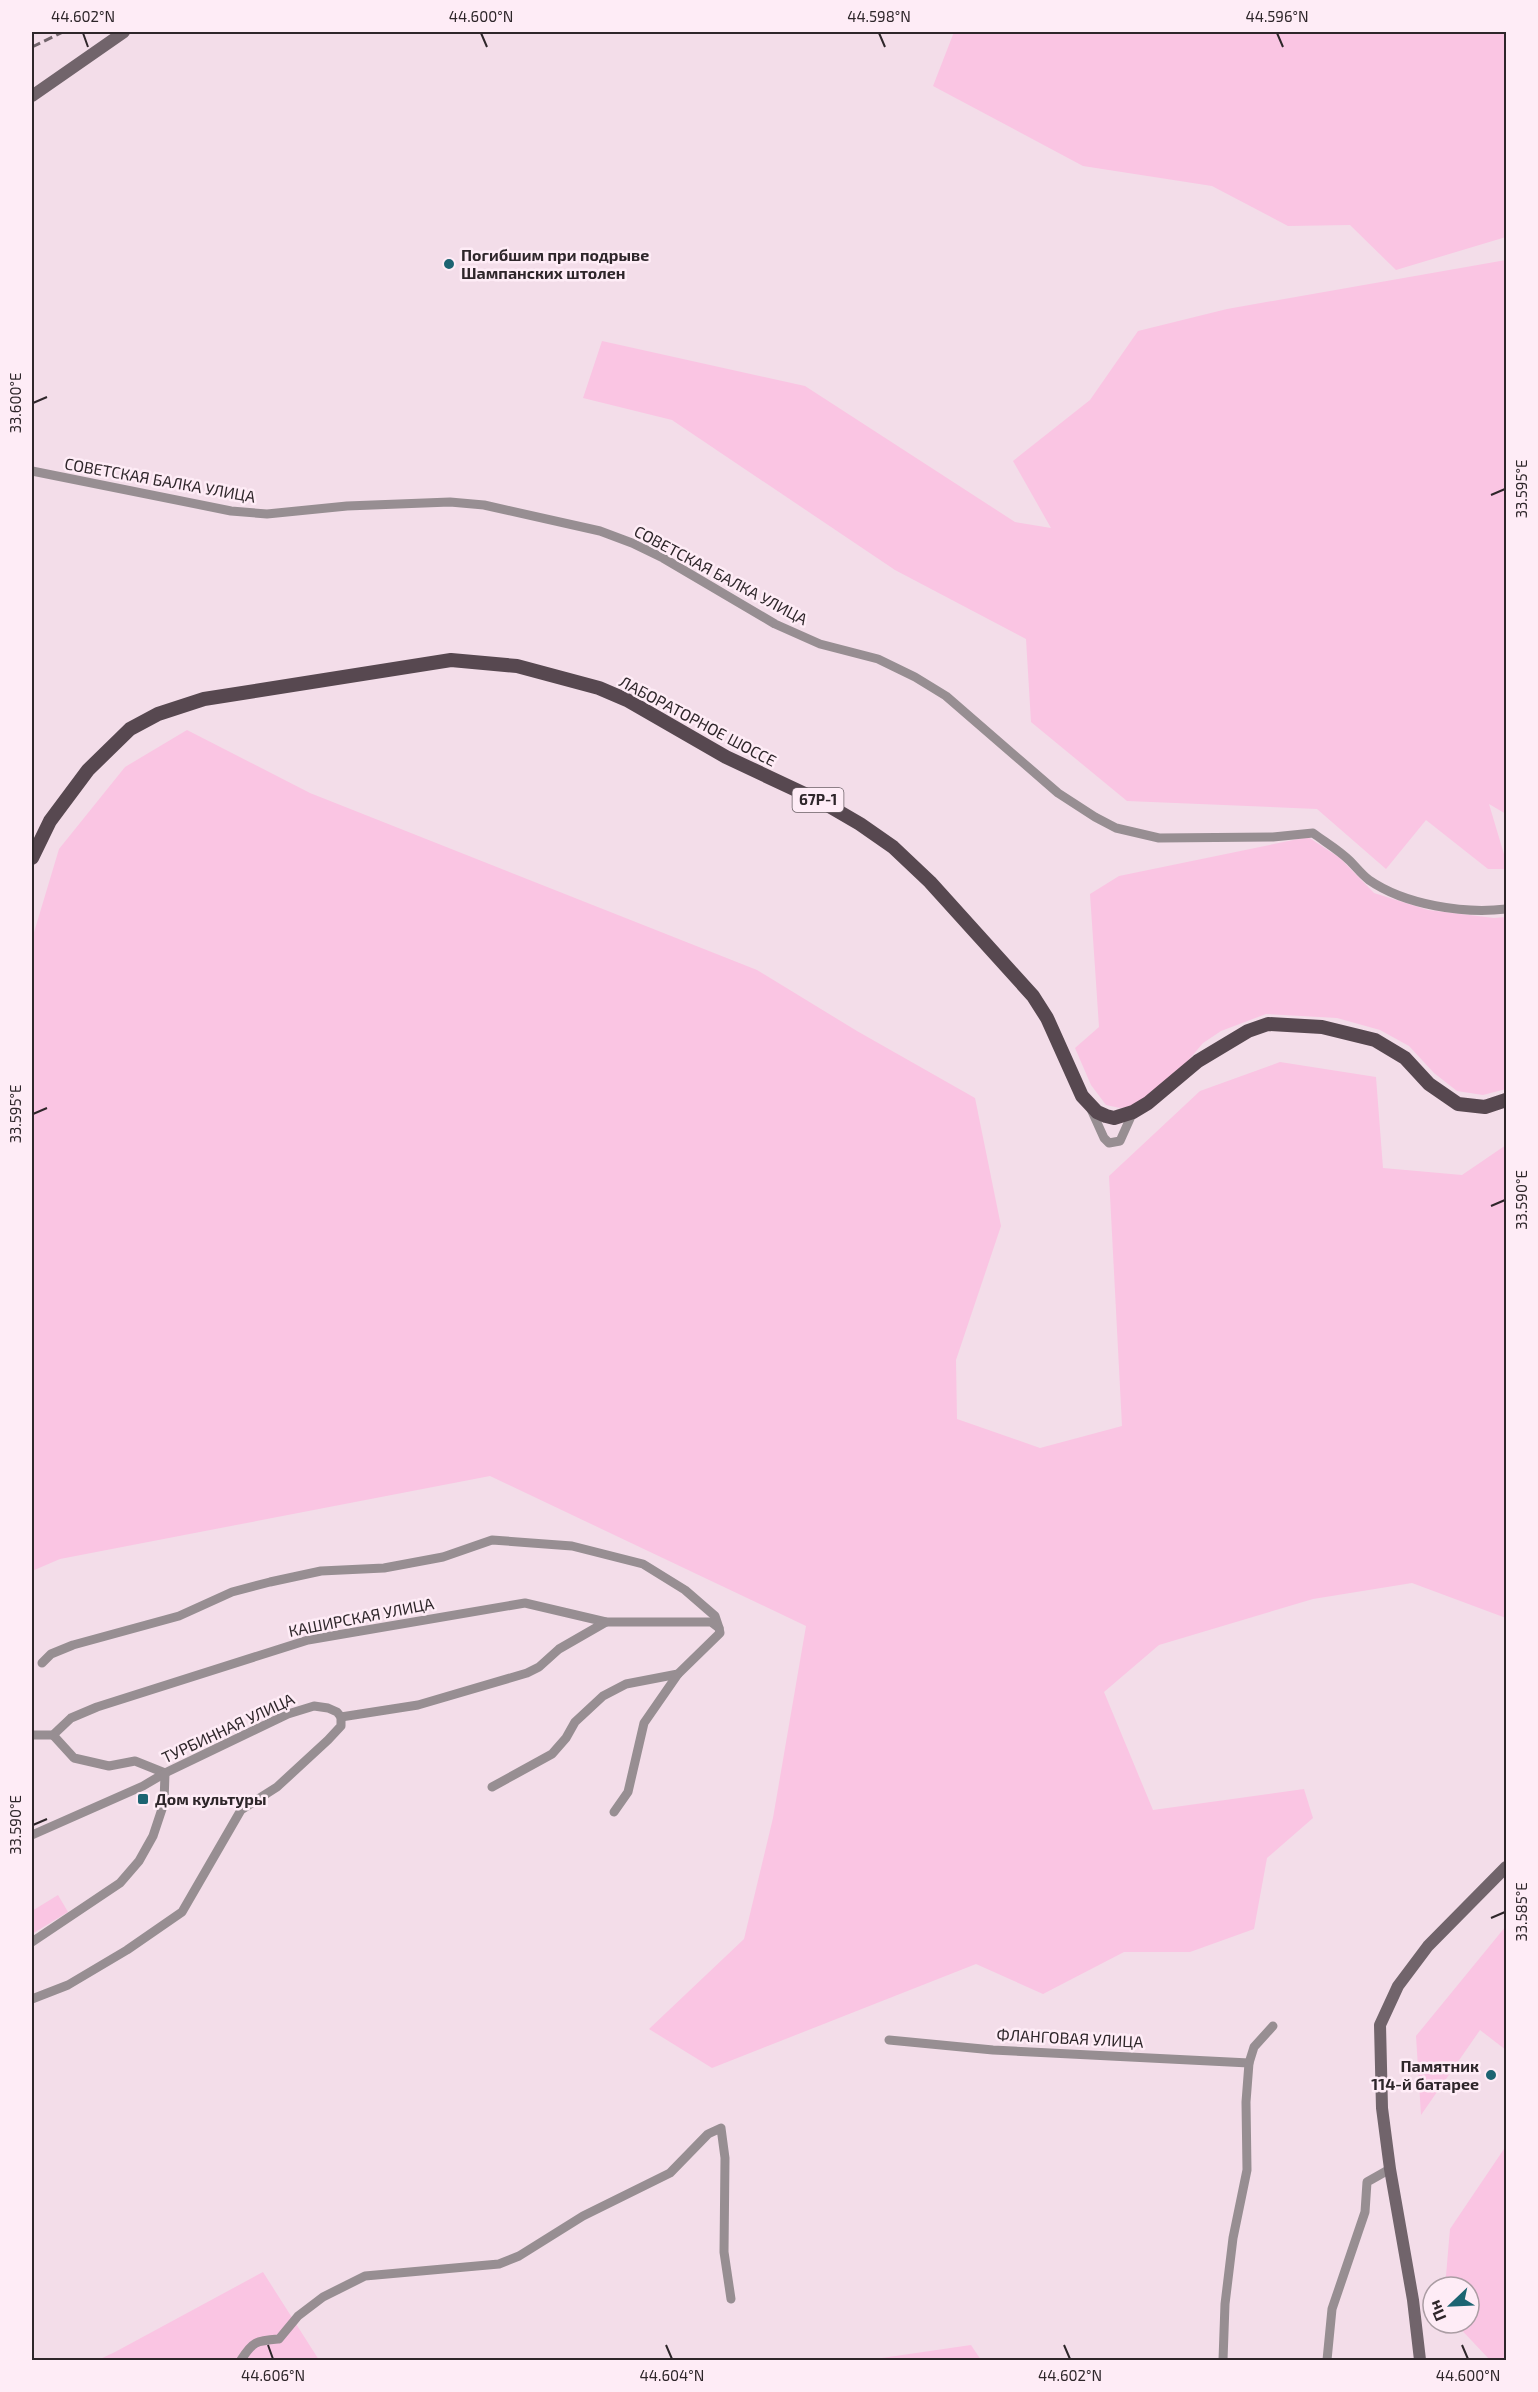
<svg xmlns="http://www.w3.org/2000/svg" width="1538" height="2392" font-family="'Exo 2',sans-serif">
	<rect width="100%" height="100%" fill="#f3dde9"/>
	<g fill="#fac5e3">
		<path d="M954,32H1506V237L1396,270L1350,225L1288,226L1212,186L1083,166L933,86Z"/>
		<path d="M1506,260V814L1489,804L1506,861V869H1488L1426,820L1386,869L1317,809L1127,801L1031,722L1026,639L895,570L672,420L583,398L602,341L805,386L1015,522L1051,528L1013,461L1090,400L1138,331L1227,309Z"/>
		<path d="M187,730L310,793L757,970L857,1031L975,1098L1001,1226L956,1360L957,1419L1040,1448L1122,1426L1109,1176L1200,1091L1280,1062L1376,1077L1383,1168L1462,1175L1506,1145V1618L1412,1583L1313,1599L1159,1645L1104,1692L1153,1810L1304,1789L1313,1818L1267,1858L1254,1929L1190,1952H1124L1043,1994L976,1964L712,2068L649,2029L744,1939L773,1818L806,1626L490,1476L60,1559L32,1571V939L59,849L125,767Z"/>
		<path d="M1308,837L1340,858L1374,893L1428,910L1494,918L1506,917V1089L1483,1095L1457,1091L1434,1073L1409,1046L1380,1030L1337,1018L1266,1014L1221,1031L1203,1043L1186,1063L1134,1106L1120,1108L1106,1105L1091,1085L1075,1048L1099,1027L1090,894L1119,876Z"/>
		<path d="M58,1895L68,1912L32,1934V1911Z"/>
		<path d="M1506,1926V2050L1480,2030L1421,2115L1416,2036Z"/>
		<path d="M1506,2146V2360H1490L1455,2323H1469V2287H1445L1450,2229Z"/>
		<path d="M263,2272L319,2360H98L115,2352Z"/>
		<path d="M971,2345L981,2360H556H868Z"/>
	</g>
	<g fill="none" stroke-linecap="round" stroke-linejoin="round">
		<g stroke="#978e92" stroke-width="9">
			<path d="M32,471L231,511L267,514L347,506L450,502L484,505L600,531L632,543L663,558L775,624L820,644L878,659L915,677L946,696L1058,793L1095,817L1116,828L1159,838L1273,837L1313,833C1325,842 1339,850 1350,861C1356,867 1362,875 1369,880C1405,905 1464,914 1506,909"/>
			<path d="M1090,1107L1104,1138L1109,1143L1120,1141L1133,1112"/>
			<path d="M42,1663L51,1654L73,1645L179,1616L232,1592L270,1582L321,1571L384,1568L443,1557L492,1540L572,1546L643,1564L685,1590L715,1616L719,1628"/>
			<path d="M32,1735H53L71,1718L97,1707L308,1640L525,1603L606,1622H711L719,1628L720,1633L678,1674L626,1684L603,1696L575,1722L566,1738L552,1754L492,1787"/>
			<path d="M53,1735L74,1758L109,1766L135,1761L165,1773"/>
			<path d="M614,1812L628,1792L644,1723L678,1674"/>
			<path d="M32,1835L143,1786L165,1773L288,1714L314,1706L328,1708L337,1712L341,1717L418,1705L527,1673L539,1667L559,1649L606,1622"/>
			<path d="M32,1942L120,1883L139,1861L153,1836L164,1803L165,1773"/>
			<path d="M32,1999L68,1985L127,1950L182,1912L241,1810L277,1787L328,1740L341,1726V1717"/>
			<path d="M889,2040L993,2050L1249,2063"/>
			<path d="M241,2360C253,2341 256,2341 279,2339L298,2316L323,2297L365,2276L499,2264L519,2256L583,2216L670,2173L708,2134L721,2128L725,2158L724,2252L731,2299"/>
			<path d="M1223,2360L1225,2304L1233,2238L1247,2170L1246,2102L1249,2063L1254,2047L1273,2026"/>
			<path d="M1327,2360L1332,2309L1365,2212L1367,2182L1390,2169"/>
		</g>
		<g stroke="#71646b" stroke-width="12">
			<path d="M32,96L124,32"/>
			<path d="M1420,2360L1413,2300L1390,2169L1382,2108L1380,2025L1398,1986L1428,1946L1506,1867"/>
		</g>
		<path stroke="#574850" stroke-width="14" d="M32,858L50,821L88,770L130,729L158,714L204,699L451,660L517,666L599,688L627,700L726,757L824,803L860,824L893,847L930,882L1033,996L1047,1018L1082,1096L1097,1112L1106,1116L1114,1118L1133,1112L1148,1103L1198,1061L1248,1031L1268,1024L1322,1027L1375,1040L1405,1058L1429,1084L1458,1104L1485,1107L1506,1100"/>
		<path stroke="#71646b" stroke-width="3" stroke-dasharray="9 4.5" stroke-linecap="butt" d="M32,47L63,32"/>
	</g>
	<path fill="none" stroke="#2e262a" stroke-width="2" d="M83,33L88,47M481,33L487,47M879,33L885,47M1277,33L1283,47M33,403L47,397M1491,495L1505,489M33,1114L47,1108M1491,1206L1505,1200M33,1825L47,1819M1491,1918L1505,1912M268,2345L273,2359M666,2345L672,2359M1064,2345L1070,2359M1462,2345L1468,2359"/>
	<g fill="#1c6472" stroke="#feecf6" stroke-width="2">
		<circle cx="449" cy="264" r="6"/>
		<rect x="137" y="1793" width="12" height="12" rx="3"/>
		<circle cx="1491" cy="2075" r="6"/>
	</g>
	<g text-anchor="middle" stroke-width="5" stroke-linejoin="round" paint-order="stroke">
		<rect fill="#feecf6" stroke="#6c6167" stroke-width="1.5" x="792.5" y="788" width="51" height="24" rx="4.5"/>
		<g font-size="15" font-weight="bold" fill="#2e262a">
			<text x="818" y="805">67Р-1</text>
		</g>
		<g font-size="16" font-weight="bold" fill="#2e262a" stroke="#feecf6" text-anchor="start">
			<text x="461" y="261">Погибшим при подрыве<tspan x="461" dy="18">Шампанских штолен</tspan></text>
			<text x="155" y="1805">Дом культуры</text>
			<text x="1479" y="2072" text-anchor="end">Памятник<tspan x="1479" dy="18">114-й батарее</tspan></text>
		</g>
		<g font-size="16" fill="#2e262a" stroke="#feecf6">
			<text transform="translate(160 480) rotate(10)" y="6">СОВЕТСКАЯ БАЛКА УЛИЦА</text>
			<text transform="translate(721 575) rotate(28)" y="6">СОВЕТСКАЯ БАЛКА УЛИЦА</text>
			<text transform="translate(698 721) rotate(28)" y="6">ЛАБОРАТОРНОЕ ШОССЕ</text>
			<text transform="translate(361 1617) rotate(-11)" y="6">КАШИРСКАЯ УЛИЦА</text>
			<text transform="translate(228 1728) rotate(-25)" y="6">ТУРБИННАЯ УЛИЦА</text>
			<text transform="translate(1070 2038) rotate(3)" y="6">ФЛАНГОВАЯ УЛИЦА</text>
		</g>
	</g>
	<rect width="1538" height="2392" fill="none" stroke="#feecf6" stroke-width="66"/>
	<g transform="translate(1451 2305) rotate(247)"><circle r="28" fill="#feecf6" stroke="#ab9da4" stroke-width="1.5"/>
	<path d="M0-4.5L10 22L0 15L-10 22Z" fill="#1c6472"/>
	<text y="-9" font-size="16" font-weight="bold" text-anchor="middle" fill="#2e262a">Пн</text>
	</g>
	<rect x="33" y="33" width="1472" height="2326" fill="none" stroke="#2e262a" stroke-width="2"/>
	<g font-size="15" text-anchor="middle" fill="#2e262a">
		<text x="83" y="22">44.602°N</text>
		<text x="481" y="22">44.600°N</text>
		<text x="879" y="22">44.598°N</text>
		<text x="1277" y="22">44.596°N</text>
		<text transform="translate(16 403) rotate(-90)" y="5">33.600°E</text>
		<text transform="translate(1522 489) rotate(-90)" y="5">33.595°E</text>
		<text transform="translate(16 1114) rotate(-90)" y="5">33.595°E</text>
		<text transform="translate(1522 1200) rotate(-90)" y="5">33.590°E</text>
		<text transform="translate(16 1825) rotate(-90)" y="5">33.590°E</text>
		<text transform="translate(1522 1912) rotate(-90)" y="5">33.585°E</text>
		<text x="273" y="2381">44.606°N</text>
		<text x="672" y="2381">44.604°N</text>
		<text x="1070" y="2381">44.602°N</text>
		<text x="1468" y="2381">44.600°N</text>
	</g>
</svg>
